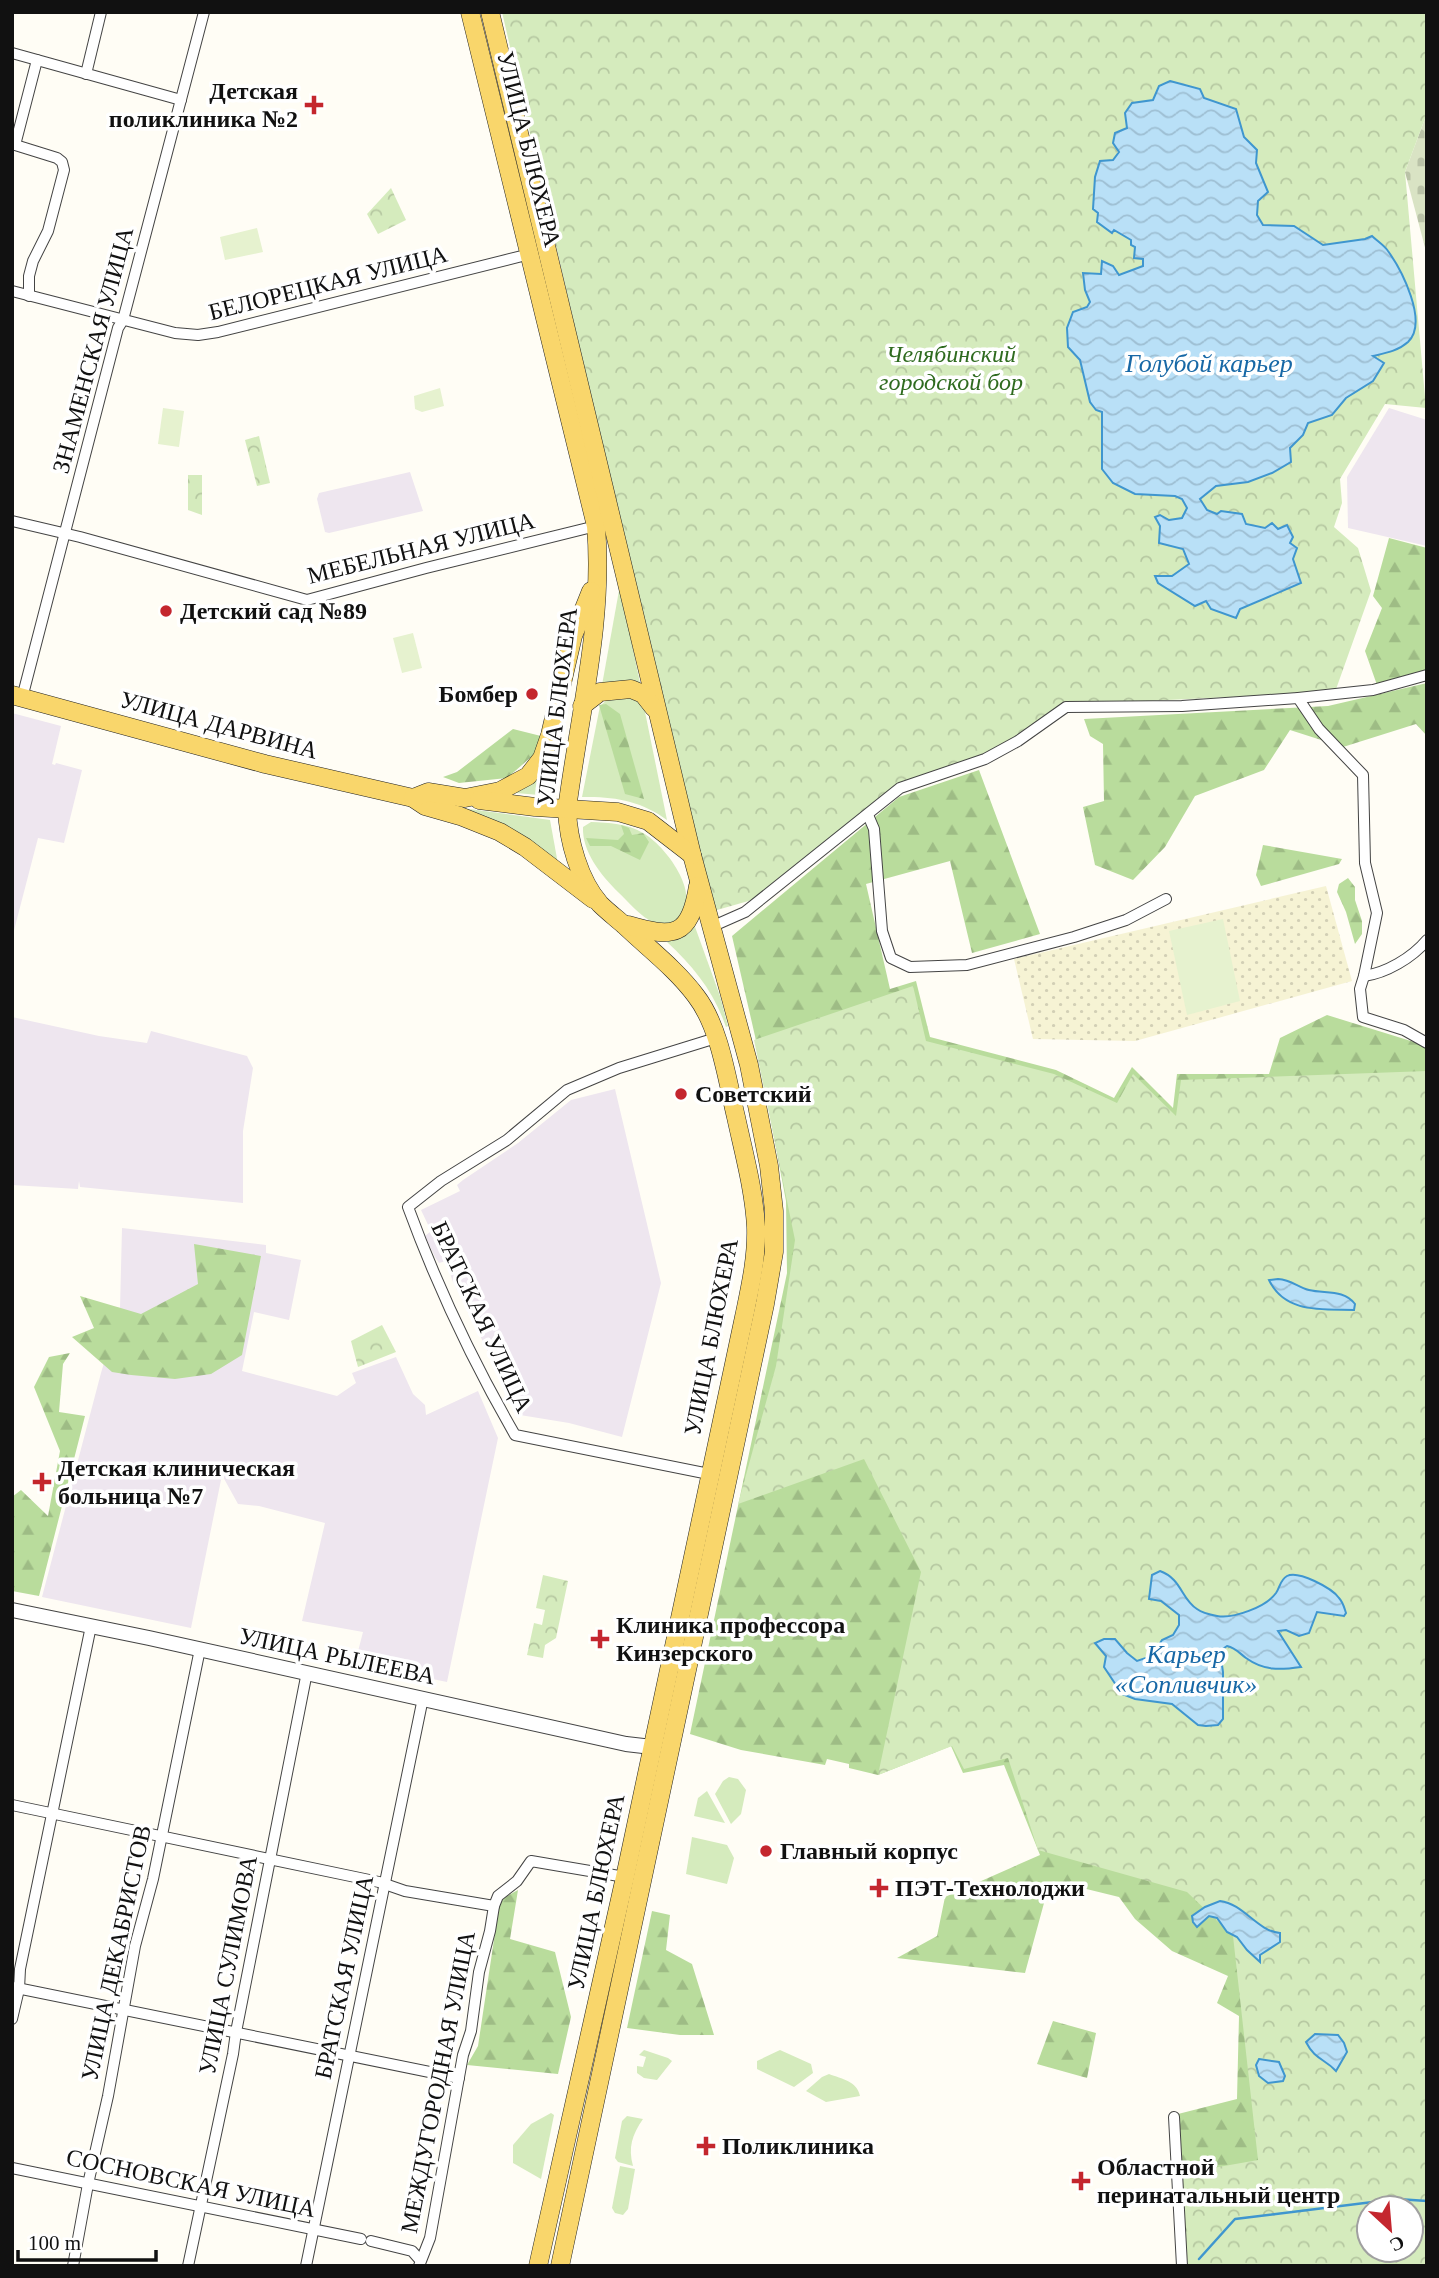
<svg xmlns="http://www.w3.org/2000/svg" width="1439" height="2278" font-family="'Times New Roman',serif">
	<defs>
		<pattern id="farmland-dots" width="8" height="8" patternUnits="userSpaceOnUse" patternTransform="scale(1.75)"><rect width="8" height="8" fill="#f6f3d4"/><path d="M2 2h.1M6 6h.1" fill="none" stroke="#d2cfb5" stroke-width="1.8" stroke-linecap="round"/></pattern>
		<pattern id="forest-firs" width="22" height="20" patternUnits="userSpaceOnUse" patternTransform="scale(1.75)"><rect width="22" height="20" fill="#b9dc9c"/><path d="M5 1l3.5 6h-7zM16 11l3.5 6h-7z" fill="#9ebc85"/></pattern>
		<pattern id="cemetery-stones" width="16" height="16" patternUnits="userSpaceOnUse" patternTransform="scale(1.75)"><rect width="16" height="16" fill="#d9e3c4"/><path d="M2 7V4a2 2 0 0 1 4 0v3zM10 15v-3a2 2 0 0 1 4 0v3z" fill="#b9c2a7"/></pattern>
		<pattern id="park-crowns" width="20" height="18" patternUnits="userSpaceOnUse" patternTransform="scale(1.75)"><rect width="20" height="18" fill="#d5ebbd"/><path d="M2 6a3 3 0 1 1 6 0M12 15a3 3 0 1 1 6 0" fill="none" stroke="#b6c8a1"/></pattern>
		<pattern id="water-waves" width="16" height="10" patternUnits="userSpaceOnUse" patternTransform="scale(1.75)"><rect width="16" height="10" fill="#b9e0f7"/><path d="M0 5q4-4 8 0t8 0" fill="none" stroke="#9ebfd3"/></pattern>
	</defs>
	<rect width="100%" height="100%" fill="#fffdf5"/>
	<g fill="#eee6ef">
		<path d="M1389,408L1427,420V546L1348,528L1347,477Z"/>
		<path d="M410,472L423,511L329,533L325,532L317,499L319,493Z"/>
		<path d="M12,713L61,726L52,764L55,765L56,763L82,770L64,843L38,838L12,938Z"/>
		<path d="M12,1017L99,1036L147,1043L151,1031L247,1056L253,1068L243,1131V1203L80,1187L79,1181L78,1189L12,1185Z"/>
		<path d="M615,1089L661,1283L622,1437L569,1423L520,1415L453,1282L446,1261L439,1263L435,1257L425,1236L431,1231L421,1210L460,1191L457,1185L463,1180L518,1143L571,1100Z"/>
		<path d="M122,1228L266,1245V1253L301,1260L289,1320L254,1312L242,1371L337,1396L356,1383L352,1373L396,1357L413,1394L425,1405L426,1415L478,1391L498,1438L447,1682L355,1663L363,1632L302,1621L325,1523L259,1506L238,1504L222,1475L191,1628L42,1597L101,1373L120,1309Z"/>
	</g>
	<path fill="url(#farmland-dots)" d="M1326,886L1352,981L1135,1041L1033,1039L1014,959Z"/>
	<g fill="#d5ebbd">
		<path d="M620,585L640,683L602,685Z"/>
		<path d="M569,692L551,796L516,793L526,787Z"/>
		<path d="M628,697L638,700L644,707L667,820C642,801 613,796 582,797L600,706L608,699Z"/>
		<path d="M462,808L550,820L558,864Z"/>
		<path d="M591,822C609,823 627,823 643,833C665,845 703,895 679,918C672,925 664,926 655,923C641,918 628,901 618,892C601,875 582,852 583,827Z"/>
		<path d="M694,924L720,996L728,1026L726,1027C714,992 694,967 667,942L681,935Z"/>
		<path d="M729,1777L738,1779L746,1790L741,1814L731,1824L715,1794L723,1781Z"/>
		<path d="M707,1791L725,1823L694,1816L698,1798Z"/>
		<path d="M692,1837L727,1845L734,1858L727,1884L686,1874Z"/>
		<path d="M644,2050L668,2058L672,2061L657,2080L644,2078L637,2073V2066L643,2067L646,2057L639,2055Z"/>
		<path d="M780,2050L811,2064L813,2073L794,2087L757,2069V2061Z"/>
		<path d="M829,2074C842,2079 857,2081 860,2096L826,2102L806,2091L822,2077Z"/>
		<path d="M551,2113L554,2115L541,2179L513,2163V2145L531,2124Z"/>
		<path d="M627,2116L643,2119C632,2135 628,2147 633,2166L618,2162L615,2158L622,2121Z"/>
		<path d="M620,2166L635,2169L628,2209L623,2215L615,2213L612,2208Z"/>
	</g>
	<g fill="url(#forest-firs)" fill-rule="evenodd">
		<path d="M1389,538L1427,548V670L1377,685L1365,651L1382,608L1373,596Z"/>
		<path d="M1427,683V736L1416,724L1343,747L1290,730L1264,770L1195,796L1165,847L1133,880L1095,865L1083,807L1104,801L1103,744L1090,736L1084,719L1328,706Z"/>
		<path d="M606,704L620,714L644,799L625,794L599,705Z"/>
		<path d="M513,729L541,736L538,751L507,778L459,783L443,777L457,772Z"/>
		<path d="M979,770L1040,934L972,953L950,861L866,884L890,989L916,981L930,1037L1056,1070L1114,1098L1132,1067L1173,1108L1177,1074H1269L1280,1038L1327,1015L1427,1046V2266L1190,2255L1178,2114L1237,2099L1239,2016L1217,2003L1228,1976L1172,1951L1135,1919L1119,1897L1062,1883L1047,1892L1025,1973L897,1958L937,1936L945,1897L1040,1855L1004,1765L963,1773L951,1746L878,1775L849,1768V1764L827,1759L825,1765L741,1750L690,1734L787,1273L786,1201L755,1036L732,936L899,797ZM1369,2208H1411V2250H1369Z"/>
		<path d="M621,825L629,828L632,835L643,833L649,842L640,860L611,846H590L586,838L618,840L624,834Z"/>
		<path d="M1263,845L1342,859L1339,864L1261,886L1256,875Z"/>
		<path d="M1348,878L1355,887V900L1362,921V934L1355,944L1346,912L1337,892L1339,884Z"/>
		<path d="M194,1244L261,1256L242,1355L211,1374L175,1379L131,1375L112,1372L72,1337L94,1328L80,1296L141,1314L198,1284Z"/>
		<path d="M70,1353L63,1364L59,1412L85,1416L39,1596L12,1591V1497L21,1490L48,1516L60,1451L34,1387L49,1357Z"/>
		<path d="M518,1890L510,1939L555,1952L571,2017L558,2074L467,2065L478,2046L500,1900Z"/>
		<path d="M652,1911L670,1915L666,1950L692,1964L714,2035H680L627,2028Z"/>
		<path d="M1053,2021L1096,2033L1087,2078L1037,2064Z"/>
	</g>
	<path fill="url(#cemetery-stones)" d="M1427,113V255L1405,172Z"/>
	<g fill="url(#park-crowns)" fill-rule="evenodd">
		<path d="M502,12H1427V113L1405,172L1426,408L1385,404L1340,479L1342,503L1334,527L1358,548L1371,591L1335,692L1063,705L1016,739L984,755L899,785L752,900L710,912Z"/>
		<path d="M391,188L406,220L378,234L367,214Z"/>
		<path d="M259,436L270,483L257,486L245,440Z"/>
		<path d="M188,475H202V515L188,510Z"/>
		<path d="M913,986L926,1041L1054,1074L1117,1103L1133,1074L1176,1116L1181,1080L1427,1071V2266H1188L1179,2174L1258,2160L1233,1936L1187,1892L1038,1850L1008,1758L964,1769L952,1746L878,1775L921,1572L864,1459L738,1504L776,1366L795,1240L754,1040ZM1369,2208H1411V2250H1369Z"/>
		<path d="M382,1325L396,1352L358,1367L351,1341Z"/>
		<path d="M543,1575L568,1581L556,1638L545,1645L543,1658L527,1655L534,1623L542,1625L545,1610L536,1608Z"/>
	</g>
	<g fill="#e6f2cf">
		<path d="M257,228L263,252L225,260L220,237Z"/>
		<path d="M440,388L444,406L422,412L415,409L414,396Z"/>
		<path d="M163,408L184,411L179,447L158,444Z"/>
		<path d="M413,633L422,668L402,673L393,638Z"/>
		<path d="M1223,919L1240,1001L1187,1015L1169,931Z"/>
	</g>
	<g fill="url(#water-waves)" stroke="#3f96cf" stroke-width="2">
		<path d="M1170,81L1200,89L1204,98L1236,109L1244,137L1257,150L1256,163L1268,192L1258,201L1257,215L1263,225L1294,226L1323,245L1365,239L1372,236C1377,241 1384,245 1388,251C1401,269 1429,322 1408,342C1398,351 1386,353 1373,356L1384,363L1373,381L1346,398L1332,415L1308,423L1303,435L1290,448L1291,462L1272,473L1248,482L1216,486L1200,499L1207,510L1217,514L1221,511L1242,514L1246,524L1265,528L1272,523L1278,529L1287,525L1293,537L1290,543L1297,548L1293,559L1301,583L1240,609L1236,618L1211,609L1206,601L1195,606L1158,583L1155,576H1172L1189,564L1183,549L1159,543L1160,526L1155,517L1160,515L1169,520L1182,518L1187,508L1182,499L1175,496L1135,494L1113,483L1102,469V412L1096,410L1090,402L1080,360L1068,347L1067,328L1073,312L1087,307L1090,302L1085,290L1083,273L1101,274L1102,261L1113,266L1119,275L1143,266V259L1134,258L1135,247L1131,245V240L1114,230L1112,233L1097,222L1098,213L1093,209L1095,177L1100,161L1113,160L1119,152L1113,143L1115,133L1127,128L1125,113L1132,103L1153,100L1159,86Z"/>
		<path d="M1278,1279C1292,1280 1297,1287 1309,1290C1325,1294 1344,1289 1355,1304L1354,1310C1323,1309 1285,1314 1269,1280Z"/>
		<path d="M1160,1571C1182,1579 1181,1599 1197,1609C1201,1612 1212,1615 1217,1616C1233,1619 1266,1607 1276,1593C1280,1587 1280,1580 1287,1576C1298,1570 1332,1588 1339,1598C1343,1602 1344,1607 1346,1613L1344,1616L1317,1612L1309,1633L1299,1636L1286,1630L1278,1631L1301,1667C1280,1670 1264,1671 1246,1658C1239,1653 1236,1648 1227,1646L1220,1651L1223,1672V1719L1218,1725L1206,1726L1198,1725L1172,1704L1135,1699L1122,1694L1104,1667L1106,1656L1095,1643L1104,1639H1115L1127,1653L1137,1661L1152,1656L1162,1640L1173,1635L1179,1625V1615L1161,1601L1149,1599L1152,1575Z"/>
		<path d="M1220,1901C1244,1904 1257,1931 1280,1933V1942L1260,1955V1962L1247,1950L1237,1937L1227,1932L1217,1918L1209,1916L1197,1927L1193,1922L1192,1916L1205,1907Z"/>
		<path d="M1315,2034L1338,2035L1344,2043L1347,2052L1336,2071C1324,2058 1315,2060 1306,2042Z"/>
		<path d="M1259,2059L1279,2062L1285,2076L1283,2081L1268,2083L1259,2076L1256,2065Z"/>
	</g>
	<g fill="none" stroke-linecap="round" stroke-linejoin="round">
		<path stroke="#3f96cf" stroke-width="2.5" d="M1199,2259L1235,2219L1397,2199L1427,2201"/>
		<g stroke="#444" stroke-width="12">
			<g id="minor">
				<path d="M12,53L181,100"/>
				<path d="M86,74L101,12"/>
				<path d="M12,144L57,158L62,162L64,170L48,231L33,261L29,276V296"/>
				<path d="M15,145L37,60"/>
				<path d="M12,291L175,333L198,335L218,332L530,254"/>
				<path d="M12,521L80,537L307,600L426,568L596,526"/>
				<path d="M22,698L118,328L123,320L204,12"/>
				<path d="M1298,698L1319,729L1363,775L1365,863L1377,913L1364,976L1360,989L1363,1017L1404,1030L1427,1043"/>
				<path d="M868,815L874,829L882,931L891,958L910,967L967,965L1074,937L1126,920L1166,899"/>
				<path d="M711,927L745,912L900,788L985,759L1018,741L1066,707L1182,706L1298,698L1373,690L1427,675"/>
				<path d="M1364,976C1386,973 1412,958 1427,940"/>
				<path d="M709,1474L515,1435C473,1362 437,1286 408,1207L441,1181L507,1140L567,1090L619,1068L716,1038"/>
				<path d="M12,1805L379,1882L405,1891L494,1906"/>
				<path d="M12,1987L459,2078"/>
				<path d="M12,2019L19,1989L20,1969L91,1626"/>
				<path d="M1174,2117L1182,2266"/>
				<path d="M12,2168L361,2239"/>
				<path d="M371,2241L412,2251L420,2260"/>
				<path d="M73,2266L88,2184L108,2096L135,1946L153,1879L200,1649"/>
				<path d="M188,2266L233,2054L236,2032L307,1672"/>
				<path d="M306,2266L423,1698"/>
				<path d="M419,2266L430,2238L463,2055L471,2031L479,1972L490,1931L494,1906L498,1896L517,1881L531,1861L625,1877"/>
			</g>
		</g>
		<g stroke="#444" stroke-width="16">
			<path id="tertiary" d="M12,1610L149,1638L626,1744L652,1747"/>
		</g>
		<g stroke="#222" stroke-width="19">
			<g id="primary">
				<path d="M470,12L596,526C604,621 579,716 567,809C568,840 579,880 600,904C607,911 616,918 624,925C648,948 676,969 696,996C720,1027 727,1080 736,1117C744,1154 754,1190 756,1227C757,1258 750,1288 744,1317L625,1877L538,2266"/>
				<path d="M490,12L692,855L749,1065L769,1166L774,1211V1252L765,1304L560,2266"/>
				<path d="M12,695L265,764L413,798L425,806L460,816L500,832L525,847L593,899"/>
				<path d="M582,706L600,692L631,689L643,694L654,708"/>
				<path d="M413,798L428,792L465,798L500,791L528,776L542,758L550,735L573,636L591,591"/>
				<path d="M479,800L535,807L618,812L648,821L692,855"/>
				<path d="M628,925C673,938 690,938 698,886"/>
			</g>
		</g>
		<use href="#minor" stroke="#fff" stroke-width="10"/>
		<use href="#tertiary" stroke="#fff" stroke-width="14"/>
		<use href="#primary" stroke="#f9d66b" stroke-width="18"/>
	</g>
	<g fill="#c4262e" stroke="#fff" stroke-width="2.5">
		<path d="M310.5 94.5h7v7h7v7h-7v7h-7v-7h-7v-7h7z"/>
		<circle cx="166" cy="611" r="7"/>
		<circle cx="532" cy="694" r="7"/>
		<circle cx="681" cy="1094" r="7"/>
		<path d="M38.5 1471.5h7v7h7v7h-7v7h-7v-7h-7v-7h7z"/>
		<path d="M596.5 1628.5h7v7h7v7h-7v7h-7v-7h-7v-7h7z"/>
		<circle cx="766" cy="1851" r="7"/>
		<path d="M875.5 1877.5h7v7h7v7h-7v7h-7v-7h-7v-7h7z"/>
		<path d="M702.5 2135.5h7v7h7v7h-7v7h-7v-7h-7v-7h7z"/>
		<path d="M1077.5 2170.5h7v7h7v7h-7v7h-7v-7h-7v-7h7z"/>
	</g>
	<g text-anchor="middle" stroke-width="7" stroke-linejoin="round" paint-order="stroke">
		<g font-size="24" font-weight="bold" fill="#111" stroke="#fff" text-anchor="start">
			<text x="298" y="99" text-anchor="end">Детская<tspan x="298" dy="28">поликлиника №2</tspan></text>
			<text x="180" y="619">Детский сад №89</text>
			<text x="518" y="702" text-anchor="end">Бомбер</text>
			<text x="695" y="1102">Советский</text>
			<text x="58" y="1476">Детская клиническая<tspan x="58" dy="28">больница №7</tspan></text>
			<text x="616" y="1633">Клиника профессора<tspan x="616" dy="28">Кинзерского</tspan></text>
			<text x="780" y="1859">Главный корпус</text>
			<text x="895" y="1896">ПЭТ-Технолоджи</text>
			<text x="722" y="2154">Поликлиника</text>
			<text x="1097" y="2175">Областной<tspan x="1097" dy="28">перинатальный центр</tspan></text>
		</g>
		<g font-size="24" fill="#111" stroke="#fff">
			<text transform="translate(529 149) rotate(76)" y="8">УЛИЦА БЛЮХЕРА</text>
			<text transform="translate(328 283) rotate(-14)" y="8">БЕЛОРЕЦКАЯ УЛИЦА</text>
			<text transform="translate(93 350) rotate(-75)" y="8">ЗНАМЕНСКАЯ УЛИЦА</text>
			<text transform="translate(421 548) rotate(-14)" y="8">МЕБЕЛЬНАЯ УЛИЦА</text>
			<text transform="translate(557 707) rotate(-83)" y="8">УЛИЦА БЛЮХЕРА</text>
			<text transform="translate(219 725) rotate(15)" y="8">УЛИЦА ДАРВИНА</text>
			<text transform="translate(482 1317) rotate(65)" y="8">БРАТСКАЯ УЛИЦА</text>
			<text transform="translate(711 1337) rotate(-79)" y="8">УЛИЦА БЛЮХЕРА</text>
			<text transform="translate(337 1656) rotate(12)" y="8">УЛИЦА РЫЛЕЕВА</text>
			<text transform="translate(596 1892) rotate(-78)" y="8">УЛИЦА БЛЮХЕРА</text>
			<text transform="translate(116 1953) rotate(-78)" y="8">УЛИЦА ДЕКАБРИСТОВ</text>
			<text transform="translate(228 1965) rotate(-79)" y="8">УЛИЦА СУЛИМОВА</text>
			<text transform="translate(344 1977) rotate(-78)" y="8">БРАТСКАЯ УЛИЦА</text>
			<text transform="translate(438 2082) rotate(-79)" y="8">МЕЖДУГОРОДНАЯ УЛИЦА</text>
			<text transform="translate(191 2183) rotate(12)" y="8">СОСНОВСКАЯ УЛИЦА</text>
		</g>
		<g font-size="24" font-style="italic" fill="#2f6b1f" stroke="#fff">
			<text x="951" y="362">Челябинский<tspan x="951" dy="28">городской бор</tspan></text>
		</g>
		<g font-size="26" font-style="italic" fill="#1768a6" stroke="#fff">
			<text x="1209" y="372">Голубой карьер</text>
			<text x="1186" y="1663">Карьер<tspan x="1186" dy="30">«Сопливчик»</tspan></text>
		</g>
	</g>
	<rect width="1439" height="2278" fill="none" stroke="#111111" stroke-width="28"/>
	<g transform="translate(1390 2229) rotate(154)"><circle r="33" fill="#ffffff" stroke="#a0a0a0" stroke-width="2"/>
	<path d="M0-5L12 26L0 18L-12 26Z" fill="#c4262e"/>
	<text y="-10" font-size="19" font-weight="bold" text-anchor="middle" fill="#111111">С</text>
	</g>
	<path d="M18 2250v10h138v-10" fill="none" stroke="#111111" stroke-width="3.5"/>
	<text x="28" y="2250" font-size="21" fill="#111111" stroke="#ffffff" stroke-width="5" paint-order="stroke">100 m</text>
</svg>
